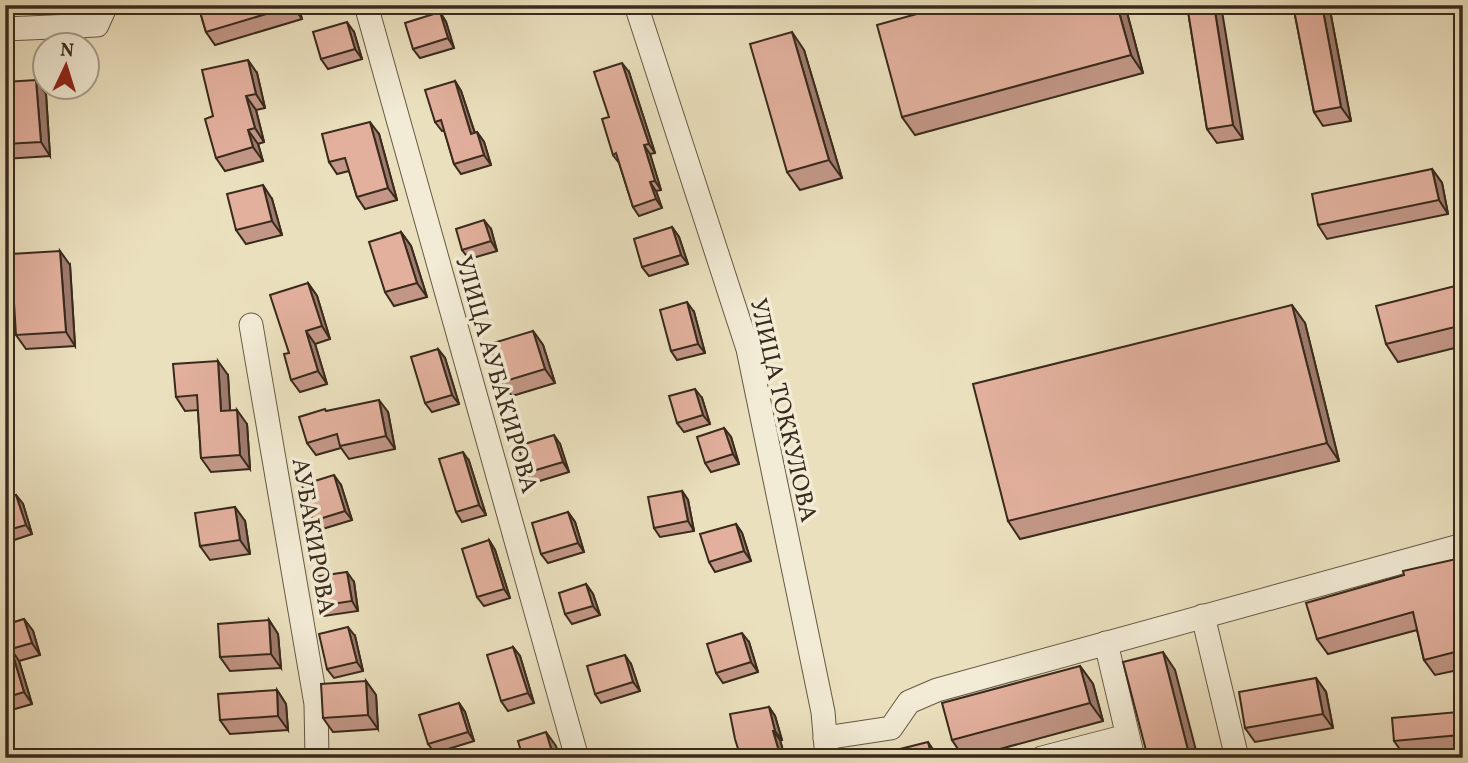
<svg xmlns="http://www.w3.org/2000/svg" width="1468" height="763" font-family="Vollkorn,serif">
	<rect width="100%" height="100%" fill="#ebe0be"/>
	<filter id="stains"><feTurbulence type="fractalNoise" baseFrequency=".00286" numOctaves="4"/><feColorMatrix values="0 0 0 0 .2 0 0 0 0 .09 0 0 0 0 .02 0 0 0 .5 -.17"/></filter>
	<radialGradient id="worn" r=".72"><stop offset=".6" stop-color="#630" stop-opacity="0"/><stop offset="1" stop-color="#630" stop-opacity=".3"/></radialGradient>
	<g fill="none" stroke-linecap="round" stroke-linejoin="round">
		<g stroke="#665844" stroke-width="25">
			<g id="minor">
				<path d="M366,5L577,758"/>
				<path d="M636,5L748,349L823,712L827,758"/>
				<path d="M5,29L97,25L106,5"/>
				<path d="M251,325L316,704L317,758"/>
				<path d="M1203,616L1237,758"/>
				<path d="M1106,643L1133,758"/>
				<path d="M825,738L891,728L909,702L937,690L1463,545"/>
				<path d="M1042,758L1127,736"/>
			</g>
		</g>
		<use href="#minor" stroke="#f2ebd5" stroke-width="23"/>
	</g>
	<g fill="#c29787" stroke="#392a1c" stroke-width="2">
		<path d="M198,5H298L302,19L215,45L206,32Z"/>
		<path d="M581,5H603L585,11Z"/>
		<path d="M949,5H1125L1143,73L915,135L902,117Z"/>
		<path d="M1187,5L1243,139L1217,143L1207,129Z"/>
		<path d="M1293,5H1329L1351,121L1323,126L1314,112Z"/>
		<path d="M440,12L446,22L454,48L420,58L413,49Z"/>
		<path d="M354,32L362,59L328,69L321,59Z"/>
		<path d="M804,50L842,178L800,190L787,172Z"/>
		<path d="M629,72L655,153L650,154L661,190L656,191L662,208L639,216L633,207L619,163L613,155L609,117Z"/>
		<path d="M257,73L265,108L256,110L264,142L258,144L263,161L225,171L216,158L213,116Z"/>
		<path d="M455,81L461,91L475,133L477,132L484,142L491,165L461,174L454,164L444,130L442,131L435,122Z"/>
		<path d="M5,82L46,94L50,156L5,159Z"/>
		<path d="M379,134L397,200L365,209L357,197L349,171L337,174L329,162Z"/>
		<path d="M1432,169L1442,183L1448,214L1327,239L1318,225Z"/>
		<path d="M272,199L282,235L246,244L236,230Z"/>
		<path d="M672,227L679,237L688,264L649,276L642,267Z"/>
		<path d="M491,229L497,251L469,259L462,250Z"/>
		<path d="M401,232L411,246L427,297L394,306L385,292Z"/>
		<path d="M70,265L75,346L26,349L16,335Z"/>
		<path d="M308,283L317,296L330,339L315,344L327,384L300,392L291,380L289,353Z"/>
		<path d="M1463,284V346L1398,362L1386,344Z"/>
		<path d="M694,312L705,353L677,360L671,351Z"/>
		<path d="M1305,323L1339,461L1020,539L1008,521Z"/>
		<path d="M533,331L543,345L555,383L512,396L502,382Z"/>
		<path d="M438,349L445,358L459,404L432,412L425,403Z"/>
		<path d="M228,375L230,411L247,424L250,469L211,472L201,458L198,410L185,411L176,397Z"/>
		<path d="M702,398L710,424L684,432L677,423Z"/>
		<path d="M327,411L388,412L395,449L349,459L341,448L316,455L307,443Z"/>
		<path d="M724,428L731,437L739,464L711,472L705,463Z"/>
		<path d="M560,444L569,472L533,483L526,473Z"/>
		<path d="M469,461L486,515L462,522L456,512Z"/>
		<path d="M341,485L352,520L319,530L313,521Z"/>
		<path d="M682,491L688,500L694,531L660,537L654,528Z"/>
		<path d="M16,495L23,504L32,534L5,543V498Z"/>
		<path d="M568,512L575,522L584,552L548,563L541,554Z"/>
		<path d="M245,521L250,554L210,560L200,546Z"/>
		<path d="M736,524L742,533L751,561L715,572L709,562Z"/>
		<path d="M489,540L495,550L510,598L484,606L477,597Z"/>
		<path d="M1463,555V669L1435,675L1424,660L1417,630L1328,654L1317,639L1461,558Z"/>
		<path d="M354,582L358,611L324,616L318,606Z"/>
		<path d="M586,584L593,594L600,615L572,624L565,614Z"/>
		<path d="M24,619L33,631L40,655L19,661L32,704L5,712V625Z"/>
		<path d="M269,620L278,634L281,668L230,671L220,657Z"/>
		<path d="M355,636L363,671L334,678L327,669Z"/>
		<path d="M749,642L758,672L723,683L716,673Z"/>
		<path d="M513,647L520,656L534,703L508,711L501,701Z"/>
		<path d="M631,664L640,691L601,703L595,694Z"/>
		<path d="M1080,666L1093,684L1103,721L967,758H964L952,740Z"/>
		<path d="M1316,678L1326,692L1333,728L1255,742L1245,728Z"/>
		<path d="M366,681L376,695L378,729L333,732L323,718Z"/>
		<path d="M277,690L286,704L288,730L230,734L220,720Z"/>
		<path d="M459,703L465,712L474,741L435,753L428,744Z"/>
		<path d="M769,707L775,716L782,740H780L785,758H741Z"/>
		<path d="M1458,712L1463,719V750L1404,755L1394,741Z"/>
	</g>
	<g fill="#9e7b6e" stroke="#392a1c" stroke-width="2">
		<path d="M292,5H298L302,19Z"/>
		<path d="M1117,5H1125L1143,73L1131,55Z"/>
		<path d="M1214,5H1221L1243,139L1233,125Z"/>
		<path d="M1322,5H1329L1351,121L1341,107Z"/>
		<path d="M440,12L446,22L454,48L448,38Z"/>
		<path d="M347,22L354,32L362,59L355,49Z"/>
		<path d="M792,32L804,50L842,178L829,160Z"/>
		<path d="M248,60L257,73L265,108L256,94Z"/>
		<path d="M622,63L629,72L655,153L649,144Z"/>
		<path d="M36,80L46,94L50,156L41,142Z"/>
		<path d="M455,81L461,91L478,143L471,134Z"/>
		<path d="M246,96L256,110L264,142L255,128Z"/>
		<path d="M370,122L379,134L397,200L388,188Z"/>
		<path d="M248,130L258,144L263,161L253,147Z"/>
		<path d="M477,132L484,142L491,165L484,155Z"/>
		<path d="M644,145L650,154L661,190L655,181Z"/>
		<path d="M1432,169L1442,183L1448,214L1439,200Z"/>
		<path d="M650,182L656,191L662,208L656,199Z"/>
		<path d="M263,185L272,199L282,235L272,221Z"/>
		<path d="M484,220L491,229L497,251L491,241Z"/>
		<path d="M672,227L679,237L688,264L681,255Z"/>
		<path d="M401,232L411,246L427,297L417,283Z"/>
		<path d="M60,251L70,265L75,346L66,332Z"/>
		<path d="M308,283L317,296L330,339L322,326Z"/>
		<path d="M687,302L694,312L705,353L698,344Z"/>
		<path d="M1292,305L1305,323L1339,461L1327,443Z"/>
		<path d="M306,331L315,344L327,384L318,371Z"/>
		<path d="M533,331L543,345L555,383L545,369Z"/>
		<path d="M438,349L445,358L459,404L452,395Z"/>
		<path d="M218,361L228,375L231,425L221,411Z"/>
		<path d="M695,389L702,398L710,424L703,415Z"/>
		<path d="M379,400L388,412L395,449L386,436Z"/>
		<path d="M237,410L247,424L250,469L240,455Z"/>
		<path d="M724,428L731,437L739,464L733,454Z"/>
		<path d="M554,435L560,444L569,472L563,462Z"/>
		<path d="M463,452L469,461L486,515L479,505Z"/>
		<path d="M334,475L341,485L352,520L345,511Z"/>
		<path d="M682,491L688,500L694,531L688,521Z"/>
		<path d="M16,495L23,504L32,534L26,525Z"/>
		<path d="M235,507L245,521L250,554L240,540Z"/>
		<path d="M568,512L575,522L584,552L578,543Z"/>
		<path d="M736,524L742,533L751,561L744,551Z"/>
		<path d="M489,540L495,550L510,598L504,589Z"/>
		<path d="M347,572L354,582L358,611L352,601Z"/>
		<path d="M586,584L593,594L600,615L593,606Z"/>
		<path d="M1457,595L1463,603V618Z"/>
		<path d="M24,619L33,631L40,655L32,643Z"/>
		<path d="M269,620L278,634L281,668L271,654Z"/>
		<path d="M348,627L355,636L363,671L357,662Z"/>
		<path d="M742,633L749,642L758,672L751,662Z"/>
		<path d="M513,647L520,656L534,703L528,693Z"/>
		<path d="M11,649L19,661L32,704L24,692Z"/>
		<path d="M1163,652L1175,670L1198,758H1190Z"/>
		<path d="M625,655L631,664L640,691L633,682Z"/>
		<path d="M1080,666L1093,684L1103,721L1090,703Z"/>
		<path d="M1316,678L1326,692L1333,728L1323,714Z"/>
		<path d="M366,681L376,695L378,729L368,715Z"/>
		<path d="M277,690L286,704L288,730L278,716Z"/>
		<path d="M459,703L465,712L474,741L468,732Z"/>
		<path d="M769,707L775,716L782,740L775,731Z"/>
		<path d="M1458,712L1463,719V739L1460,735Z"/>
		<path d="M773,731L780,740L785,758H781Z"/>
		<path d="M546,732L556,746L560,758H554Z"/>
		<path d="M928,742L939,758H932Z"/>
	</g>
	<g fill="#e2b09d" stroke="#392a1c" stroke-width="2">
		<path d="M198,5H292L293,6L206,32Z"/>
		<path d="M949,5H1117L1131,55L902,117L877,25Z"/>
		<path d="M1187,5H1214L1233,125L1207,129Z"/>
		<path d="M1293,5H1322L1341,107L1314,112Z"/>
		<path d="M440,12L448,38L413,49L405,23Z"/>
		<path d="M347,22L355,49L321,59L313,32Z"/>
		<path d="M792,32L829,160L787,172L750,44Z"/>
		<path d="M248,60L256,94L246,96L255,128L248,130L253,147L216,158L205,119L213,116L202,70Z"/>
		<path d="M622,63L649,144L644,145L655,181L650,182L656,199L633,207L616,153L613,155L602,119L609,117L594,72Z"/>
		<path d="M36,80L41,142L5,144V82Z"/>
		<path d="M455,81L471,134L477,132L484,155L454,164L441,120L435,122L425,90Z"/>
		<path d="M370,122L388,188L357,197L345,158L329,162L322,134Z"/>
		<path d="M1432,169L1439,200L1318,225L1312,194Z"/>
		<path d="M263,185L272,221L236,230L227,194Z"/>
		<path d="M484,220L491,241L462,250L456,229Z"/>
		<path d="M672,227L681,255L642,267L634,239Z"/>
		<path d="M401,232L417,283L385,292L369,242Z"/>
		<path d="M60,251L66,332L16,335L11,254Z"/>
		<path d="M308,283L322,326L306,331L318,371L291,380L284,354L289,353L270,295Z"/>
		<path d="M1463,284V325L1386,344L1376,306Z"/>
		<path d="M687,302L698,344L671,351L660,310Z"/>
		<path d="M1292,305L1327,443L1008,521L973,384Z"/>
		<path d="M533,331L545,369L502,382L490,344Z"/>
		<path d="M438,349L452,395L425,403L411,357Z"/>
		<path d="M218,361L221,411L237,410L240,455L201,458L197,395L176,397L173,364Z"/>
		<path d="M695,389L703,415L677,423L669,396Z"/>
		<path d="M379,400L386,436L340,446L337,434L307,443L299,417L325,409L326,411Z"/>
		<path d="M724,428L733,454L705,463L697,437Z"/>
		<path d="M554,435L563,462L526,473L518,446Z"/>
		<path d="M463,452L479,505L456,512L439,459Z"/>
		<path d="M334,475L345,511L313,521L302,485Z"/>
		<path d="M682,491L688,521L654,528L648,497Z"/>
		<path d="M16,495L26,525L5,531V498Z"/>
		<path d="M235,507L240,540L200,546L195,513Z"/>
		<path d="M568,512L578,543L541,554L532,523Z"/>
		<path d="M736,524L744,551L709,562L700,534Z"/>
		<path d="M489,540L504,589L477,597L462,549Z"/>
		<path d="M1461,555H1463V593L1457,595L1463,618V650L1424,660L1413,612L1317,639L1306,603L1404,575L1403,571L1461,558Z"/>
		<path d="M347,572L352,601L318,606L313,577Z"/>
		<path d="M586,584L593,606L565,614L559,593Z"/>
		<path d="M24,619L32,643L11,649L24,692L5,698V625Z"/>
		<path d="M269,620L271,654L220,657L218,624Z"/>
		<path d="M348,627L357,662L327,669L319,634Z"/>
		<path d="M742,633L751,662L716,673L707,644Z"/>
		<path d="M513,647L528,693L501,701L487,655Z"/>
		<path d="M1163,652L1190,758H1148L1123,662Z"/>
		<path d="M625,655L633,682L595,694L587,666Z"/>
		<path d="M1080,666L1090,703L952,740L942,703Z"/>
		<path d="M1316,678L1323,714L1245,728L1239,692Z"/>
		<path d="M366,681L368,715L323,718L321,684Z"/>
		<path d="M277,690L278,716L220,720L218,694Z"/>
		<path d="M459,703L468,732L428,744L419,715Z"/>
		<path d="M769,707L775,731H773L781,758H741L735,739L730,714Z"/>
		<path d="M1458,712L1460,735L1394,741L1392,718Z"/>
		<path d="M546,732L554,758H523L518,741Z"/>
		<path d="M928,742L932,758H890L888,752Z"/>
	</g>
	<g text-anchor="middle" stroke-width="7" stroke-linejoin="round" paint-order="stroke">
		<g font-size="24" fill="#392a1c" stroke="#f2ebd5">
			<text transform="translate(497 374) rotate(74)" y="8">УЛИЦА АУБАКИРОВА</text>
			<text transform="translate(784 410) rotate(77)" y="8">УЛИЦА ТОККУЛОВА</text>
			<text transform="translate(314 536) rotate(80)" y="8">АУБАКИРОВА</text>
		</g>
	</g>
	<rect width="1468" height="763" fill="none" stroke="#ebe0be" stroke-width="28"/>
	<rect x="7" y="7" width="1454" height="749" fill="none" stroke="#392a1c" stroke-width="3.5"/>
	<rect x="14" y="14" width="1440" height="735" fill="none" stroke="#392a1c" stroke-width="2"/>
	<g transform="translate(66 66) rotate(4)"><circle r="33" fill="#f2ebd5" stroke="#a89e8b" stroke-width="2"/>
	<path d="M0-5L12 26L0 18L-12 26Z" fill="#8f2418"/>
	<text y="-10" font-size="19" font-weight="bold" text-anchor="middle" fill="#392a1c">N</text>
	</g>
	<rect width="100%" height="100%" filter="url(#stains)"/>
	<rect width="100%" height="100%" fill="url(#worn)"/>
</svg>
